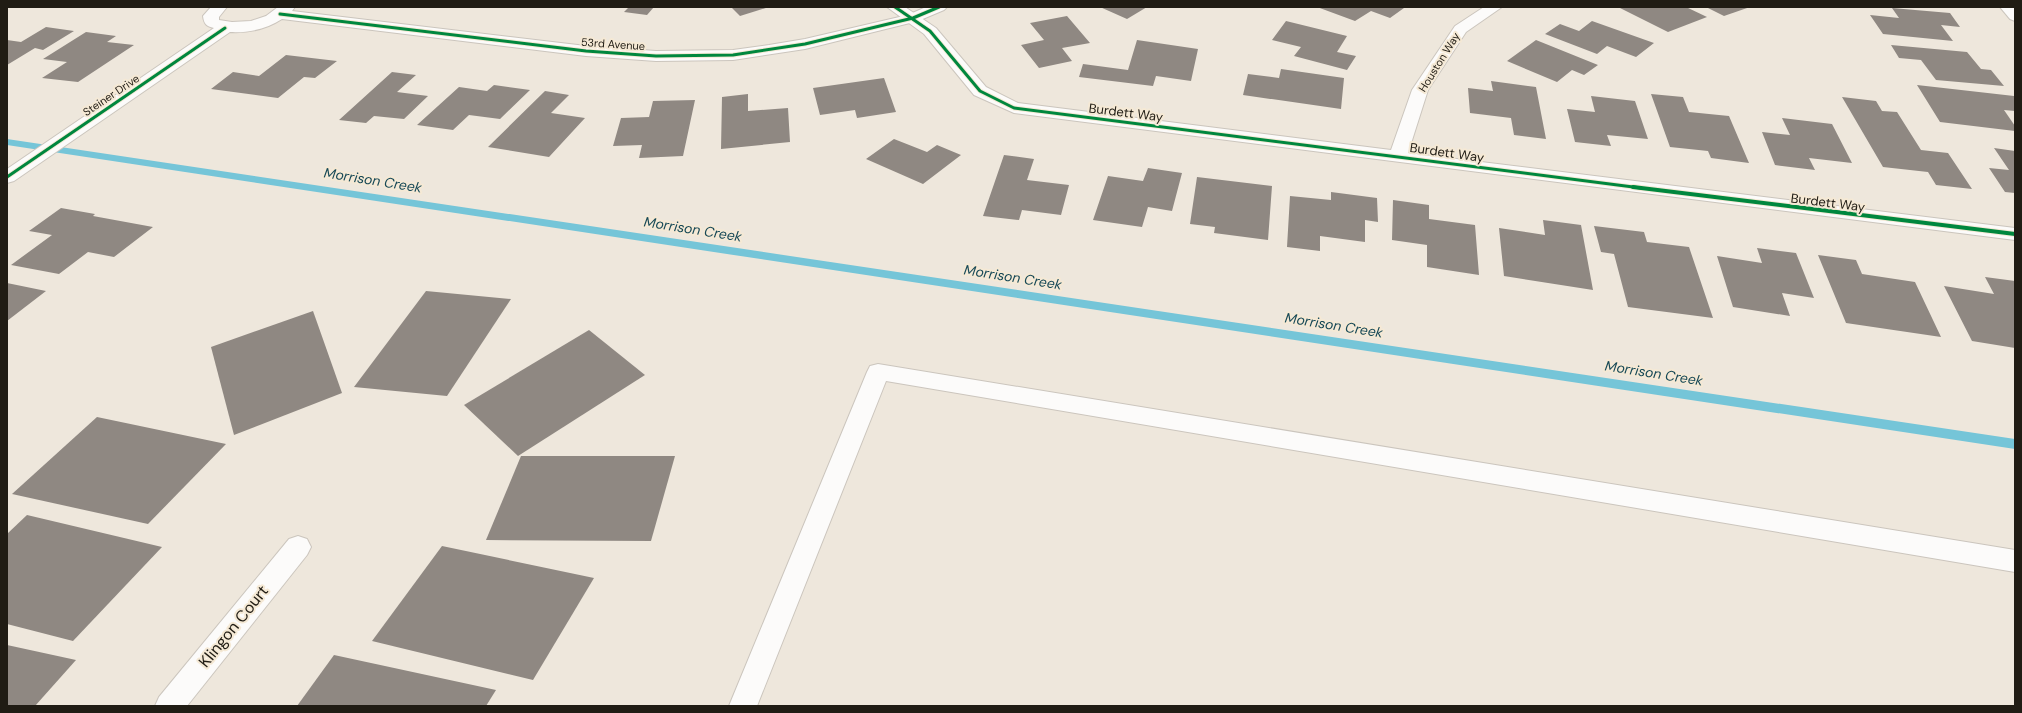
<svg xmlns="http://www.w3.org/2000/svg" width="2022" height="713" font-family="'DM Sans',sans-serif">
	<rect width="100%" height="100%" fill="#eee7dc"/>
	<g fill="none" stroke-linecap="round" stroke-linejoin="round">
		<path fill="#75c5d8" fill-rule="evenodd" d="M7,139L2015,439V449L7,145Z"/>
	</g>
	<g fill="#8f8882">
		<path d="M629,7H654L647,15L624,12Z"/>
		<path d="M731,7H769L740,16Z"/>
		<path d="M1100,7H1147L1127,19Z"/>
		<path d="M1317,7H1403L1404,8L1390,18L1371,11L1355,21Z"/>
		<path d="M1618,7H1686L1707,17L1668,32Z"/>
		<path d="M1706,7H1750L1724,16Z"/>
		<path d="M1892,8L1950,13L1960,27L1941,25L1953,41L1883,34L1870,15L1899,18Z"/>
		<path d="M1067,16L1090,43L1062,48L1072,61L1039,68L1021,45L1044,40L1030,23Z"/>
		<path d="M1286,21L1347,36L1337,52L1356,56L1347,70L1294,56L1301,47L1272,40Z"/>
		<path d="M1592,21L1654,43L1636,57L1607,46L1597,54L1545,34L1560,24L1579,31Z"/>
		<path d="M46,27L74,31L43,50L35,48L7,65V40L21,42Z"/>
		<path d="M86,32L116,36L107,42L134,45L78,82L42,78L67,62L43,59Z"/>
		<path d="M1137,40L1198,49L1191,81L1156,76L1153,86L1079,77L1083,64L1128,70Z"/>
		<path d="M1536,40L1598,65L1584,75L1572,70L1557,82L1507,61Z"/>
		<path d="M1891,45L1967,52L1981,69L1991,70L2004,86L1936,80L1921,60L1899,58Z"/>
		<path d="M286,55L337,61L315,78L304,77L278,98L211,89L233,72L259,76Z"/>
		<path d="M1281,69L1344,78L1341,109L1243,95L1248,74L1279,78Z"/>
		<path d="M392,72L416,75L397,92L428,96L404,119L374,116L366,123L339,120Z"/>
		<path d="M884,78L896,112L857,118L855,110L820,115L813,88Z"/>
		<path d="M1491,81L1536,87L1546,139L1514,135L1511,118L1470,113L1468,88L1493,91Z"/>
		<path d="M494,85L530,90L500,119L469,115L453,130L417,125L459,87L487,91Z"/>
		<path d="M1917,85L2014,96L2015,111L2004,110L2015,126V131L1940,122Z"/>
		<path d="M545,91L569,95L551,113L585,118L549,157L488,147Z"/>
		<path d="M748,94V111L788,108L790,142L721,149L722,97Z"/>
		<path d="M1651,94L1683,97L1689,112L1729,116L1749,163L1711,158L1708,151L1670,147Z"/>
		<path d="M1591,96L1635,101L1648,139L1607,135L1611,146L1575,142L1567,109L1595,112Z"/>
		<path d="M1842,97L1876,101L1882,111L1897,112L1921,150L1948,153L1972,189L1936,185L1928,172L1883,167Z"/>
		<path d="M695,100L683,156L639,158L642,145L613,146L621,118L649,117L653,101Z"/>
		<path d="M1782,118L1832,124L1852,163L1809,158L1815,170L1775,165L1762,132L1790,135Z"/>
		<path d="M894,139L927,152L937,145L961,155L923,184L866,159Z"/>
		<path d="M1994,148L2015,151V193L2005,192L1989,168L2009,170Z"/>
		<path d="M1004,155L1034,159L1027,180L1069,185L1061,215L1022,210L1019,220L983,216Z"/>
		<path d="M1148,168L1182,173L1172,211L1148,207L1142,227L1093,220L1108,176L1143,181Z"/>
		<path d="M1197,177L1272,186L1268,240L1214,233L1215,227L1190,224Z"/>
		<path d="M1331,192L1377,198L1378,222L1365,220V242L1320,236V251L1287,247L1290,196L1331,200Z"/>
		<path d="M1393,200L1429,205V219L1475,225L1479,275L1427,267V245L1392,240Z"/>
		<path d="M61,208L95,214L93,216L153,227L114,257L88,252L59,274L11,265L52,235L29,231Z"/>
		<path d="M1543,220L1581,225L1593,290L1504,276L1499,228L1545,235Z"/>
		<path d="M1594,226L1644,232L1647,242L1689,247L1713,318L1628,307L1614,254L1601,252Z"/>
		<path d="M1757,248L1796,253L1814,298L1782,293L1790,316L1733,307L1717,256L1762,263Z"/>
		<path d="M1818,255L1856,260L1862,274L1915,282L1941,337L1846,323Z"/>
		<path d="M1985,277L2015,281V348L1972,341L1944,286L1994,294Z"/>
		<path d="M7,283L46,291L7,321Z"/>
		<path d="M426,291L511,299L447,396L354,387Z"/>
		<path d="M313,311L342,393L234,435L211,347Z"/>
		<path d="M589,330L645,375L518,456L464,405Z"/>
		<path d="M97,417L226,444L148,524L12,494Z"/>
		<path d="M521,456H675L651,541L486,540Z"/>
		<path d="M27,515L162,547L73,641L7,624V534Z"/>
		<path d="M442,546L594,578L533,680L372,641Z"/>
		<path d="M7,645L76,660L35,706H7Z"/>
		<path d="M334,655L496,690L486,706H297Z"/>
	</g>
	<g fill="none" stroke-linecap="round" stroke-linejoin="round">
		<g stroke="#cbc5bd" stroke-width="2">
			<path id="lane" d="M878,364L2015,550V572L886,381L757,706H729L867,372L870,366Z"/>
		</g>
		<g stroke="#cbc5bd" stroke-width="2">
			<g id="street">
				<path d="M887,7H905L936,28L986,87L1018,103L1391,150L1412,90L1455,26L1484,7H1502L1466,32L1428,90L1408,153L2015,228V240L1014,113L974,95L924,34Z"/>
				<path d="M2000,7H2015V21L2010,19Z"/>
				<path d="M298,536L307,539L311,547L307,555L187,706H155L159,697L289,539Z"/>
			</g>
		</g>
		<g stroke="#cbc5bd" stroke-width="2">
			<path id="secondary" d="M211,7H227L219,17V20L232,22L251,21L266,16L278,7H295L292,11L586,46L656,51L733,50L769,45L805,39L908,15L926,7H947L944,10L918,21L805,49L733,60L656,61L586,56L282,19C267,29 248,33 230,32L14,181L7,183V169L214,28C206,26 204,24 203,16Z"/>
		</g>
		<use href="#lane" fill="#fcfbfa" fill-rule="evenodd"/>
		<use href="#street" fill="#fcfbfa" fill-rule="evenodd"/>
		<use href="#secondary" fill="#fcfbfa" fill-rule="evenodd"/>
		<g stroke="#f5e9d5" stroke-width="5">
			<g id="cycleway-far1">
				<path d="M895,7L930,31L980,91L1014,108L1641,188"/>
				<path d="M280,14L586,51L656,56L733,55L805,44L913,18L939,7"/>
				<path d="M7,177L225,28"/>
			</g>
		</g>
		<g stroke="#f5e9d5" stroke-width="6">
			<path id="cycleway" d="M1633,187L2015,234"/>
		</g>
		<use href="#cycleway-far1" stroke="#00873e" stroke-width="3"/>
		<use href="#cycleway" stroke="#00873e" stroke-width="4"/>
	</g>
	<g text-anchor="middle" stroke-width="4" stroke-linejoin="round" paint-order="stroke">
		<g font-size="11" fill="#201c14" stroke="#f5e9d5">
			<text transform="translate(613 44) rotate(4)" y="4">53rd Avenue</text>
			<text transform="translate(1439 62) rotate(-58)" y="4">Houston Way</text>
			<text transform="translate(111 95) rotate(-34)" y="4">Steiner Drive</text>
		</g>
		<g font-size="13" fill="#201c14" stroke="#f5e9d5">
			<text transform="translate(1126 112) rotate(7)" y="5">Burdett Way</text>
			<text transform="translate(1447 152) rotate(8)" y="5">Burdett Way</text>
			<text transform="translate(1828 202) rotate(7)" y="5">Burdett Way</text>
		</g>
		<g font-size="14" font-style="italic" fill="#164856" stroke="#f5e9d5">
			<text transform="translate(373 180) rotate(9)" y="5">Morrison Creek</text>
			<text transform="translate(693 229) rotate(9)" y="5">Morrison Creek</text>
			<text transform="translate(1013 277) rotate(9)" y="5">Morrison Creek</text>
			<text transform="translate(1334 325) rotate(9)" y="5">Morrison Creek</text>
			<text transform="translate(1654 373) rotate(9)" y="5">Morrison Creek</text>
		</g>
		<g font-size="16" fill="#201c14" stroke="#f5e9d5">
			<text transform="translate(233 626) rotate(-51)" y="6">Klingon Court</text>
		</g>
	</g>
	<rect width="2022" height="713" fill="none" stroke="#201c14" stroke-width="16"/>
</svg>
